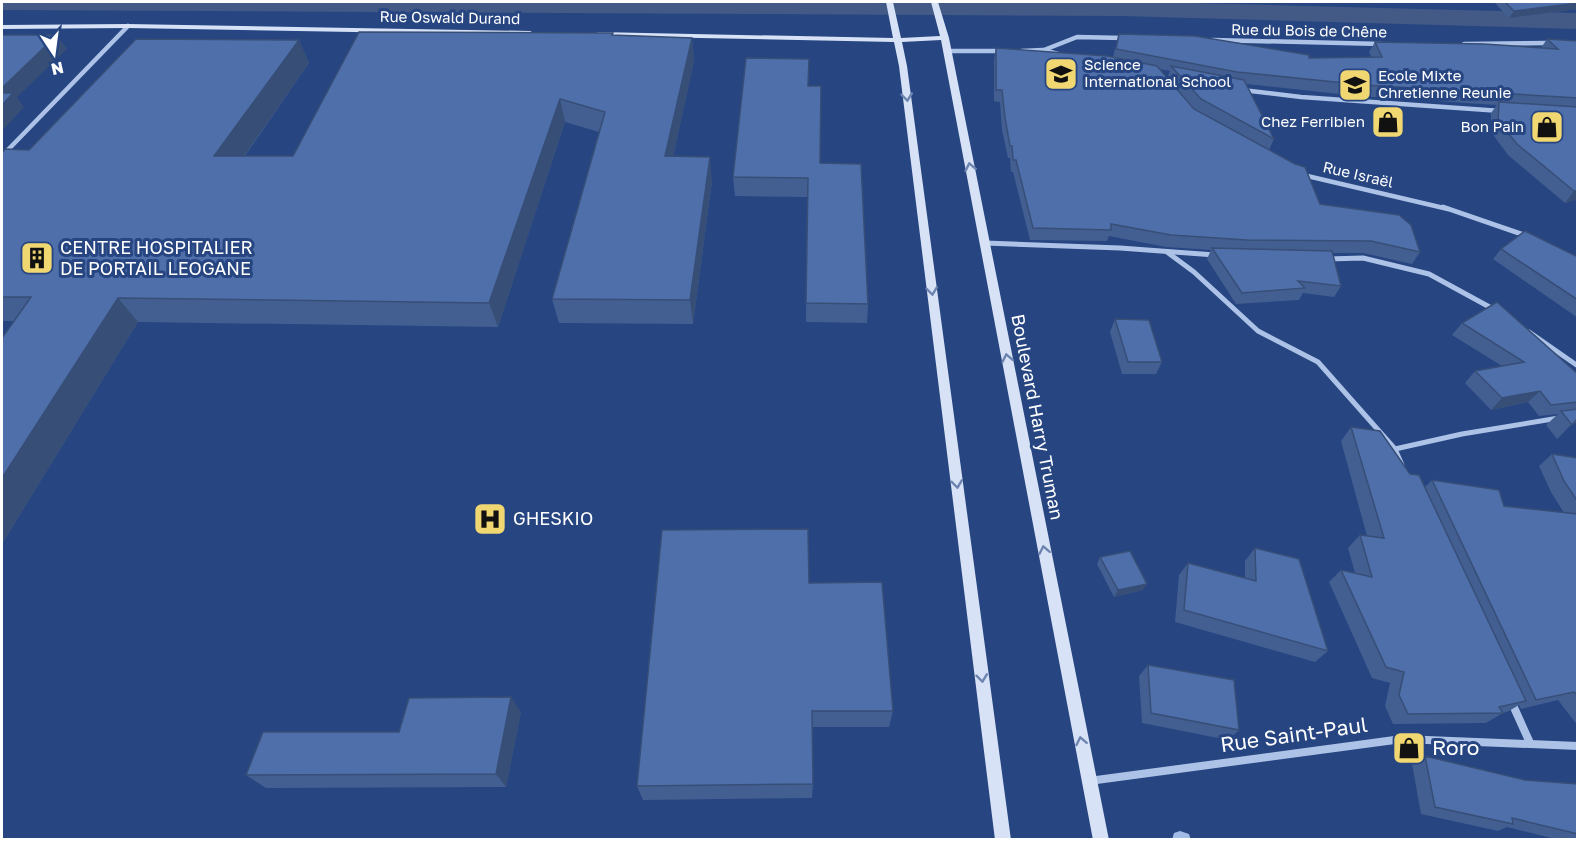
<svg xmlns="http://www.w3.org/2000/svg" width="1579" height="841" font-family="'Golos Text',sans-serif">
	<rect width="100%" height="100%" fill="#264581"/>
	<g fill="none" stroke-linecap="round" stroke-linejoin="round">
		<path fill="#a2bce7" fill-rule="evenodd" d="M1180,831L1189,834L1191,840H1172L1174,833Z"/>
		<path fill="#435a86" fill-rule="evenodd" d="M2,2H1156L1578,13V29L1120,16L2,10Z"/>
		<g stroke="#adc2e7" stroke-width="4.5">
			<path d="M1212,40L1382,44"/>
			<path d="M1464,44L1550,43"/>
			<path d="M1044,50L1077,37L1124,38"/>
			<path d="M948,51H1002"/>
			<path d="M1021,51L1043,50L1058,54"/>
			<path d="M1242,90L1301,97L1501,111"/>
			<path d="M2,156L128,26"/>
			<path d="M1303,175L1448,209"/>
		</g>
		<g stroke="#adc2e7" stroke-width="5">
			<path d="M1443,207L1527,236"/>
			<path d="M985,243L1120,248L1215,255"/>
			<path d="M1167,252L1194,272L1258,331L1318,362L1395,449L1402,465"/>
			<path d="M1327,259L1363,258L1429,274L1495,310"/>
			<path d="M1529,332L1578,366"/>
			<path d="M1395,449L1462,434L1559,418"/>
		</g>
		<g stroke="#adc2e7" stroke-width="8">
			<path d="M1512,703L1530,743"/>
			<path d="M1089,781L1402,739L1578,746"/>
		</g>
		<g fill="#d7e2f6" fill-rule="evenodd">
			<path d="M886,2H893L901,38L940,36L931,2H938L949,38L1109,840H1093L941,40L902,42L907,66L1011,840H995L899,66L894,42L598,36L594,34L598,32L893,38Z"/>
			<path d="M128,24L530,31L534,33L530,35L128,28L2,29V25Z"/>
		</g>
	</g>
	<g fill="#435f92" fill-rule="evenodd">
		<path d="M1494,2H1578V9L1509,18Z"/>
		<path d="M613,33V35L692,38L694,61L673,157L712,181L693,324L559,323L552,299L599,132L565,122L498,327L138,322L2,544V338L14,321H2V153L29,150L299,40L309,63L245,156H293Z"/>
		<path d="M1119,34L1309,58H1372L1369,52L1375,42L1541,48L1547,39L1578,41V199L1565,203L1508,155L1491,132V113L1497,105L1358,96L1246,84L1274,139L1269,150L1320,204L1420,252L1412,264L1363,253H1332L1341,286L1334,297L1303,293L1299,300L1236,304L1207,259L1211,250L1166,247L1109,236L1107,241L1030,240L1013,172H1011L1010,158H1008L1002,130L1000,102L994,101V60L996,48L1113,57ZM1159,69L1170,71L1167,78Z"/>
		<path d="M808,86L820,163L868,304L867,323L806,322L807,197L735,196L733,177Z"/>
		<path d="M1501,249L1578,257V318L1493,259Z"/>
		<path d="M1115,319L1162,362L1156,374H1122L1110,332Z"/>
		<path d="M1462,323L1578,374V425L1574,422L1557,439L1546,425L1558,414L1539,416L1528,402L1491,410L1465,383L1475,371L1502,366L1452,335Z"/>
		<path d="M1351,427L1410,474L1425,487L1432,480L1504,506L1564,513L1551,492L1539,466L1552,454L1578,458V726L1558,700L1521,709L1519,705L1509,711L1503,713L1486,723L1393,724L1385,706L1390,683L1372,678L1329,582L1341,570L1355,573L1348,548L1360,535L1367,536L1341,441Z"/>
		<path d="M1255,548L1328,651L1315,662L1175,622L1179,575L1188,563L1245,578V561Z"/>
		<path d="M1100,557L1143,590L1114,597L1097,564Z"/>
		<path d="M809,583L893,711L889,727H812L813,784L812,798L643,800L637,786Z"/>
		<path d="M1148,665L1239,730L1228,740L1142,723L1139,676Z"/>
		<path d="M521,712L506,787L266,788L246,775L399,732Z"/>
		<path d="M1425,756L1525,780L1578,784V840H1559L1507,827L1498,831L1421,814L1412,764Z"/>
	</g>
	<g fill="#374e77">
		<path d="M1578,3V9L1509,18L1514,11Z"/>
		<path d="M57,35L67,49L17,97L24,107L2,131V88Z"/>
		<path d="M692,38L694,61L668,180L665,156Z"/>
		<path d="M299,40L309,63L228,179L214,156Z"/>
		<path d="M560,99L565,122L498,327L489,303Z"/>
		<path d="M710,157L712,181L693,324L690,300Z"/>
		<path d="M1574,191H1578V199L1565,203Z"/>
		<path d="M118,298L138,322L2,544V478Z"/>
		<path d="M1540,391L1528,402L1491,410L1502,398Z"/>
		<path d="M1147,584L1143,590L1114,597L1118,590Z"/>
		<path d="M511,697L521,712L506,787L496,774Z"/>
	</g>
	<g fill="#4e6faa" stroke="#374e77" stroke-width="1.5">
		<path d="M1505,2H1578V3L1514,11Z"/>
		<path d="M359,32L613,33L612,35L692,38L665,156L710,157L690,300L552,299L605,112L560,99L489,303L118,298L2,478V338L31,297H2V153L5,149L29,150L136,39L299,40L214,156H293Z"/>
		<path d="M1119,34L1195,36L1309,55V58L1382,57L1375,42L1484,44L1558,49L1547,39L1578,41V98L1364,85L1237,72L1116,49Z"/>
		<path d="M2,35H57L2,88Z"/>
		<path d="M996,48L1107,56L1157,66L1194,109L1295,164L1305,167L1320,204L1399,215L1411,225L1420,252L1371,241L1247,240L1171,235L1111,224V230L1033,228L1016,160H1013L1012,146H1010L1005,118L1002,90H996Z"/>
		<path d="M746,58L809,59L808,86H821L820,163L861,164L868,304L806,303L808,178L733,177Z"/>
		<path d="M1171,66L1244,80L1274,139L1201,99Z"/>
		<path d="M2,93H13L2,105Z"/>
		<path d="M1499,102L1578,107V191H1574L1517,144L1498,121Z"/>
		<path d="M1525,231L1578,257V300L1501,249Z"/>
		<path d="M1212,248L1332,251L1341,286L1298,281L1305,288L1242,293Z"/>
		<path d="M1497,302L1578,374V402L1551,405L1540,391L1502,398L1475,371L1524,362L1462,323Z"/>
		<path d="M1115,319L1149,320L1162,362H1128Z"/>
		<path d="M1578,409V418L1572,425L1561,411Z"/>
		<path d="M1351,427L1380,431L1410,474L1419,475L1526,701L1499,707L1503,713L1408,714L1399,695L1404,672L1386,667L1341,570L1372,577L1360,535L1384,538Z"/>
		<path d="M1552,454L1578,458V502L1564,481Z"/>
		<path d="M1432,480L1499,490L1504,506L1578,514V696L1574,692L1536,700Z"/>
		<path d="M808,529L809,583L882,582L893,711H812L813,784L637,786L662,530Z"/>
		<path d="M1255,548L1299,559L1328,651L1184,610L1188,563L1256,581Z"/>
		<path d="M1130,551L1147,584L1118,590L1100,557Z"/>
		<path d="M1148,665L1234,680L1239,730L1151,713Z"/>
		<path d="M511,697L496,774L246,775L263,732H399L409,698Z"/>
		<path d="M1425,756L1525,780L1578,784V834L1512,818L1513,824L1435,807Z"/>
	</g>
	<defs><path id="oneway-chevron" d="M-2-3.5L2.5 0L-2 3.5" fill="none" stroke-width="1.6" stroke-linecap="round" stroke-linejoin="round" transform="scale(1.5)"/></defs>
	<g stroke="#6d84b0">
		<use href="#oneway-chevron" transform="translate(907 97) rotate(83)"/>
		<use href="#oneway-chevron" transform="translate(970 167) rotate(-101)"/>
		<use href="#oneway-chevron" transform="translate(932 291) rotate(83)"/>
		<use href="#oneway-chevron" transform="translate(1007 358) rotate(-101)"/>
		<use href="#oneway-chevron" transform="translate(957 484) rotate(83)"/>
		<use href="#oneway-chevron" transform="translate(1044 550) rotate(-101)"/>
		<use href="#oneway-chevron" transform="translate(982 678) rotate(83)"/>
		<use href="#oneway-chevron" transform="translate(1081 741) rotate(-101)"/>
	</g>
	<defs>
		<g id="school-square" transform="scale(1.725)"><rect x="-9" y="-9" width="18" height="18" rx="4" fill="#f0d772" stroke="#264581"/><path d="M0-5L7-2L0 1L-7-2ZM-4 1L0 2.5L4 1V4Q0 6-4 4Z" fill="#111"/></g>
		<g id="shop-square" transform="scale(1.725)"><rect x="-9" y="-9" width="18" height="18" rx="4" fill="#f0d772" stroke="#264581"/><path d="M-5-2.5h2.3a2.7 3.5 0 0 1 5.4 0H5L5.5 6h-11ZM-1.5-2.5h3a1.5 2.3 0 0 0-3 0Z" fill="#111"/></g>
		<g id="building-square" transform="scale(1.725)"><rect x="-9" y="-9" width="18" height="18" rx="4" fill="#f0d772" stroke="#264581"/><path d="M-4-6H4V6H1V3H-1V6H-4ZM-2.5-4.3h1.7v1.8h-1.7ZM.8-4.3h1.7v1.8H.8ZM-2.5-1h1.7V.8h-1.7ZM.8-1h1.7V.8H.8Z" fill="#111"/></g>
		<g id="hospital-square" transform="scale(1.725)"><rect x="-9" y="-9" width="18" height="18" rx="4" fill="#f0d772" stroke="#264581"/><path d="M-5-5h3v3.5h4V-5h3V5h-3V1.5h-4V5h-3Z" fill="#111"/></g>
	</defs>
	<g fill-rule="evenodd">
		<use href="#school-square" x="1061" y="74"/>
		<use href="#school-square" x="1355" y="85"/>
		<use href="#shop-square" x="1388" y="122"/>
		<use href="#shop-square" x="1547" y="127"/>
		<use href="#building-square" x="37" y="258"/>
		<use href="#hospital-square" x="490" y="519"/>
		<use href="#shop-square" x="1409" y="748"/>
	</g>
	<g text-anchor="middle" stroke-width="6" stroke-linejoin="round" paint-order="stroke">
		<g font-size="15" fill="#fff" stroke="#264581">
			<text transform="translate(450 18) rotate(1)" y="5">Rue Oswald Durand</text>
			<text transform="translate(1309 31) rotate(1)" y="5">Rue du Bois de Chêne</text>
			<text transform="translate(1358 175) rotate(13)" y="5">Rue Israël</text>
		</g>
		<g font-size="15" fill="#fff" stroke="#264581" text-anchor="start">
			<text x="1084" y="70">Science<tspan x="1084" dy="17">International School</tspan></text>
			<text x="1378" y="81">Ecole Mixte<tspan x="1378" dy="17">Chretienne Reunie</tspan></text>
			<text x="1365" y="127" text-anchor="end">Chez Ferribien</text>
			<text x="1524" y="132" text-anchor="end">Bon Pain</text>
		</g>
		<g font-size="18" fill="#fff" stroke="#264581" text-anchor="start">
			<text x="60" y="254">CENTRE HOSPITALIER<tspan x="60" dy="21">DE PORTAIL LEOGANE</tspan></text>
			<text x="513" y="525">GHESKIO</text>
		</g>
		<g font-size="18" fill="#fff" stroke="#264581">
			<text transform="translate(1037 417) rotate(79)" y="6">Boulevard Harry Truman</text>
		</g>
		<g font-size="21" fill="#fff" stroke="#264581">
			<text transform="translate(1294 735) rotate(-8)" y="7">Rue Saint-Paul</text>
		</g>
		<g font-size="21" fill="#fff" stroke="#264581" text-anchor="start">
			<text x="1432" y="755">Roro</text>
		</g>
	</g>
	<rect width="1579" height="841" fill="none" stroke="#ffffff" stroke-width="6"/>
	<g transform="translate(54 54) rotate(167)" stroke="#264581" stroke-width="4.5" paint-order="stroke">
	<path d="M0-4.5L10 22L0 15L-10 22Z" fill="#ffffff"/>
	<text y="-9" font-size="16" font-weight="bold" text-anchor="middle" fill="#ffffff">N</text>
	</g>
</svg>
